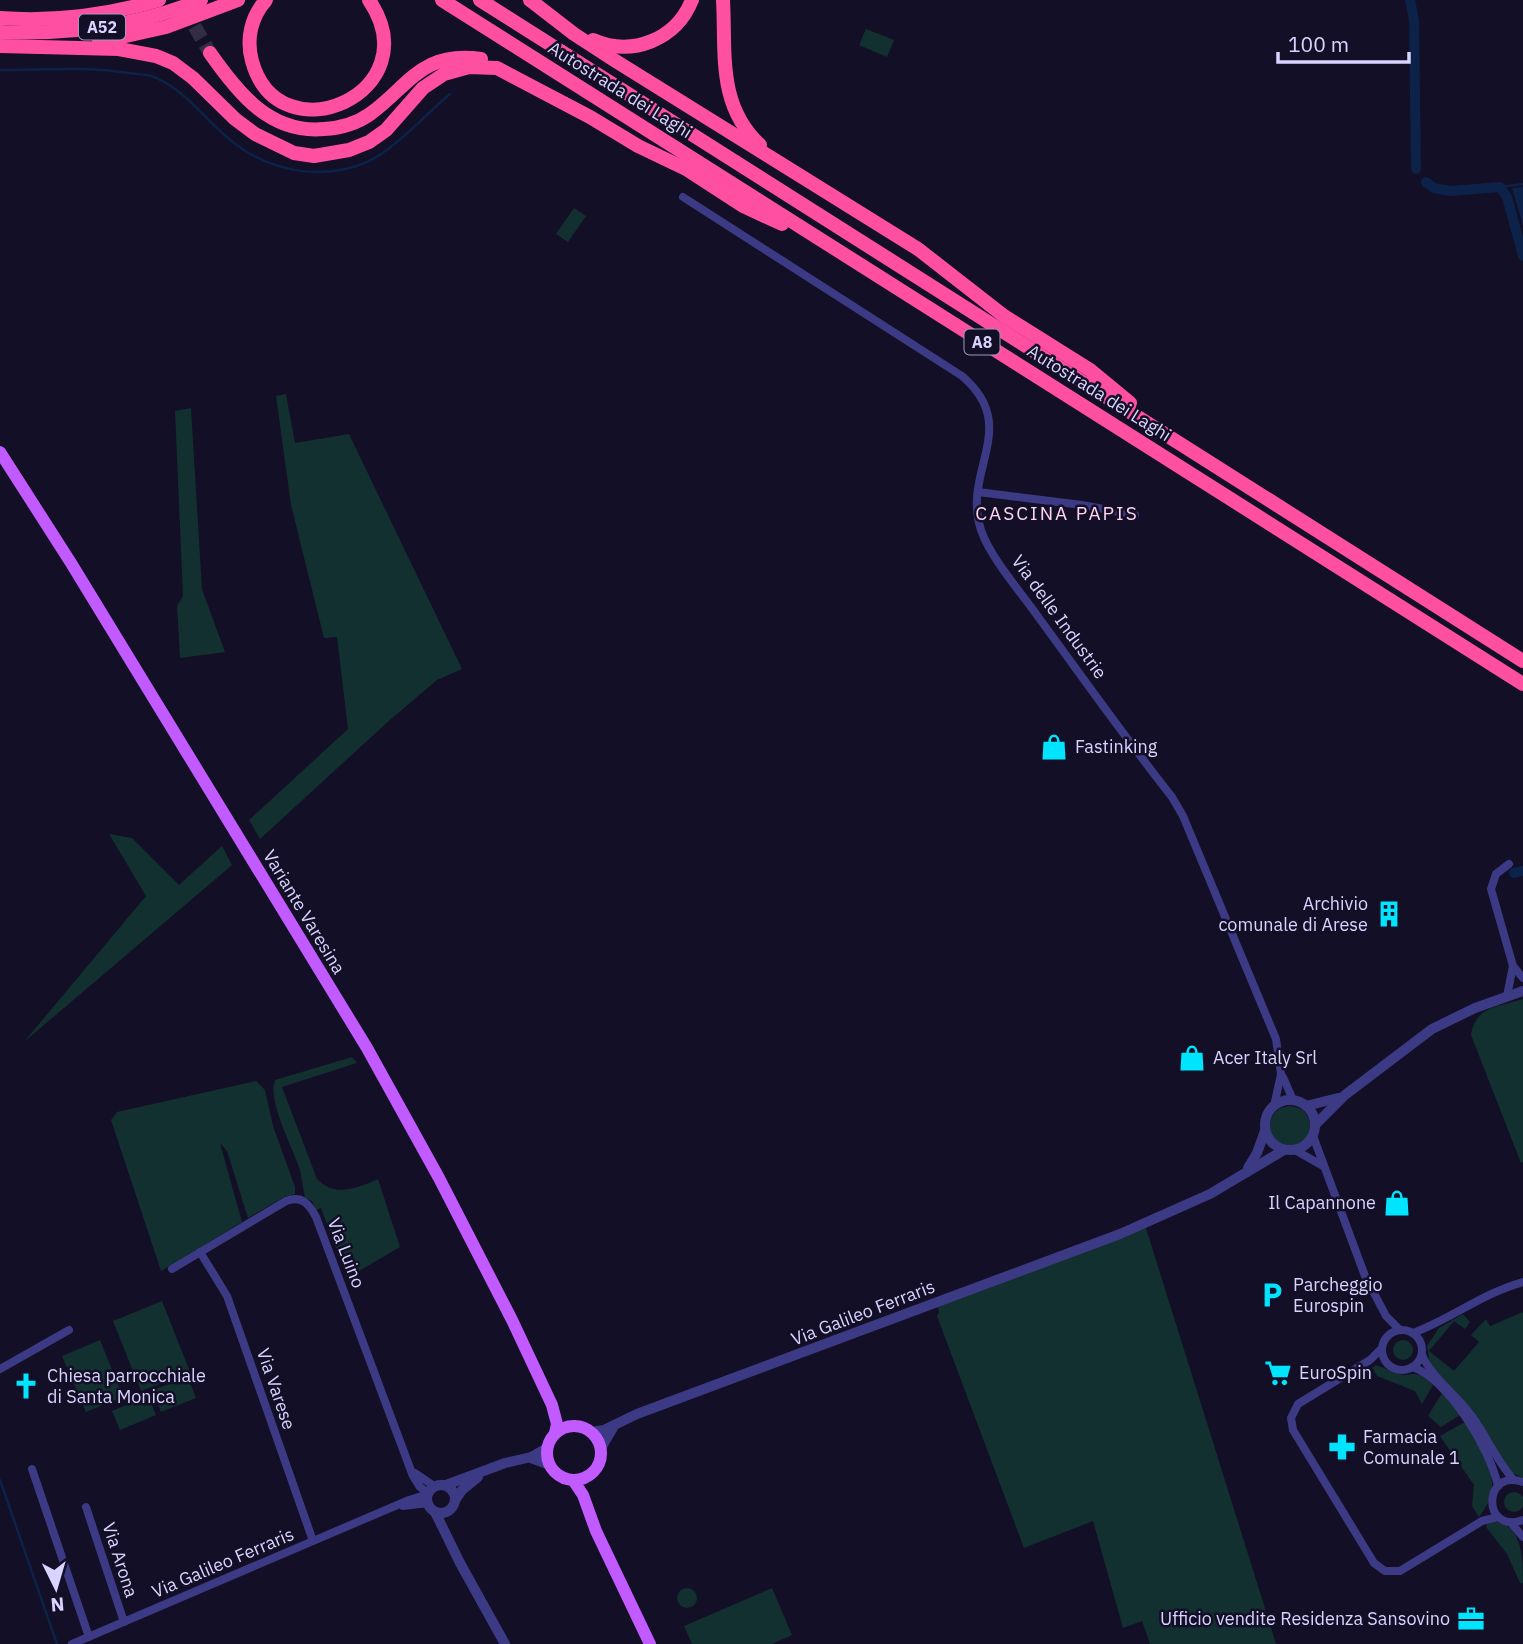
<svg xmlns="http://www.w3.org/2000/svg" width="1523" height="1644" font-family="'IBM Plex Sans',sans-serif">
	<rect width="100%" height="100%" fill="#130f26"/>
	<g fill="#12302f">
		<path d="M866,29L894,40L887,57L859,45Z"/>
		<path d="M574,208L586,216L568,242L556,234Z"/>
		<path d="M286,394L295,443L349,434L462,669L437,680L391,719L260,839L249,820L348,729L337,637L324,638L291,505L276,396Z"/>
		<path d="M191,408L202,589L225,652L180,658L177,606L183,596L175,411Z"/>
		<path d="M109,834L132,838L179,885L222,846L232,865L24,1042L146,896Z"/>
		<path d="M1523,999V1162L1521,1163L1471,1035C1475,1006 1499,1007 1523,999Z"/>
		<path d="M352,1057L357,1063L282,1087L317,1179C336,1198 357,1188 378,1179L400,1247L347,1278L321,1208L316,1210L312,1201L305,1198C303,1189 302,1179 300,1170C293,1148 267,1101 275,1080Z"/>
		<path d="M256,1081L265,1090L273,1126L295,1187V1194L284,1197L248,1218L227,1151L220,1143L242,1222L161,1271L111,1120L117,1112Z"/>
		<circle cx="1290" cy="1126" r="20"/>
		<path d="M1145,1225L1264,1605L1276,1644H1150L1142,1621L1123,1628L1093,1521L1024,1548L937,1316L939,1312L937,1305Z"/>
		<path d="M162,1301L190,1372L141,1391L113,1321Z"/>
		<path d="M1523,1312V1478L1511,1472L1455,1391L1430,1364L1427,1346L1439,1328L1463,1314L1470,1322L1465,1329L1454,1321L1429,1351L1454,1371L1479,1342L1471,1335L1486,1319L1490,1326Z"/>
		<circle cx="1403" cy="1350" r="10"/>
		<path d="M100,1340L123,1397L86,1412L62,1356Z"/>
		<path d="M1374,1365C1383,1366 1388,1371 1396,1373C1415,1379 1412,1366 1433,1385L1422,1404L1415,1391L1377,1376L1372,1367H1375Z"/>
		<path d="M188,1377L196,1398L161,1412L153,1390Z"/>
		<path d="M1442,1393L1460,1415L1441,1427L1428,1416Z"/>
		<path d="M148,1396L156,1415L120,1430L112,1411Z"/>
		<path d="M1465,1422C1483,1455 1508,1482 1479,1517L1472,1506L1474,1485L1440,1436Z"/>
		<circle cx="1514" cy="1502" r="10"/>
		<path d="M1495,1522C1523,1525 1523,1560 1523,1583H1520L1507,1554L1486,1527L1487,1524Z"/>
		<circle cx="687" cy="1598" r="10"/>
		<path d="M772,1588L792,1635L772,1644H692L684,1626Z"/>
	</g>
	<path fill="#0c2248" d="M1523,187V226L1512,188Z"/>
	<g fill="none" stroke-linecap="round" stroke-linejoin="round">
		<g stroke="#0c2248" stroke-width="2.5">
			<path d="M0,70C43,70 85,66 128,73C136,74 147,74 154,77C184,89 204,118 228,138C266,171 321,182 367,162C394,150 427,113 450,94"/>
			<path d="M1500,187L1523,184"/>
			<path d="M0,1480L57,1644"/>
		</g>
		<g stroke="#0c2248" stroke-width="10">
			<path d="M1410,0L1414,20L1416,169"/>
			<path d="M1426,182L1434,188L1450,191L1500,187L1507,197L1523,256"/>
			<path d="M1514,873L1523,871"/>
		</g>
		<path stroke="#312d47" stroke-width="14" stroke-dasharray="14 7" stroke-linecap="butt" d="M184,8L210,53"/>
		<g stroke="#3d3a85" stroke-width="8">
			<path d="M683,197L962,376C1022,427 961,471 981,530C991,559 1021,592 1039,618C1083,678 1126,739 1172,797L1183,816L1276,1039L1281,1074L1274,1106"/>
			<path d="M978,492L1082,505L1135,515"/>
			<path d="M1513,966L1523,978"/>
			<path d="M1507,996L1513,966L1491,889L1496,874L1509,864"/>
			<path d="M1283,1077L1293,1100"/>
			<path d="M1313,1136L1365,1276L1386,1316L1400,1330"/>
			<path d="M1295,1150L1323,1166"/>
			<path d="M200,1252L227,1296L313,1541"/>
			<path d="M172,1269L286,1201C302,1195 309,1204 316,1217L413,1476L420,1487L428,1493"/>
			<circle cx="1402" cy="1350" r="20"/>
			<path d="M1413,1333C1451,1319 1483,1293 1523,1282"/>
			<path d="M1381,1349L1370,1360L1298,1404L1291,1418L1293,1430L1374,1563L1385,1571H1400L1482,1521L1498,1517"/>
			<path d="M1422,1355C1432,1378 1456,1394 1471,1415C1486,1435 1496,1460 1513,1479"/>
			<path d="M1412,1367C1448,1378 1491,1451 1498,1486"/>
			<path d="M0,1369L69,1330"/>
			<path d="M32,1469L89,1637"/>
			<path d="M415,1473L434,1486"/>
			<path d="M1523,1482C1482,1468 1482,1535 1523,1520"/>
			<path d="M403,1506L428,1503"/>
			<path d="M86,1507L124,1622"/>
			<path d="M1511,1523L1523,1537"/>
			<path d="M72,1644L409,1500L428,1494"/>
		</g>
		<g stroke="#3d3a85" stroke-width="10">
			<circle cx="1290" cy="1125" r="25"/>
			<path d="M1306,1106L1338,1098"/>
			<path d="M1315,1125L1345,1095L1432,1029L1475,1008L1523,991"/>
			<path d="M1248,1168L1257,1153L1265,1131"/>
			<path d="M592,1432L604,1430L637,1414L1120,1234L1210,1194L1284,1150"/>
			<path d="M601,1448L613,1428"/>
			<path d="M531,1458L550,1465"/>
			<circle cx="441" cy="1499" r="14"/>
			<path d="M446,1485L505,1463L531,1457L547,1448"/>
			<path d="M456,1499L462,1490L478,1477"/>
			<path d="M435,1512L460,1563L505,1644"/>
		</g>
		<g stroke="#c25bff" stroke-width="12">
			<path d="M0,452L71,563L367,1048L439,1178L512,1320L552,1405L557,1424L555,1433"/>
			<circle cx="574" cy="1453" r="27"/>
			<path d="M573,1480L583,1495L596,1531L650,1644"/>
		</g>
		<g stroke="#ff4fa3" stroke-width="14">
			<path d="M266,0C251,17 246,39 252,61C279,159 432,93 369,0"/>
			<path d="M442,0L1523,684"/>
			<path d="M480,0L1523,661"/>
			<path d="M530,0L574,34L614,60L918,249L1004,316L1090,370L1130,403"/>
			<path d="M723,0C726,53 717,105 760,145"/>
			<path d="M0,18C54,22 108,15 159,0"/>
			<path d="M0,32C69,35 137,26 201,0"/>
			<path d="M593,40C632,57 676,40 692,0"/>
			<path d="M99,42L166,27L238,0"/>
			<path d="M0,46L119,49L156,56L173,63L193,78L235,119L255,134L294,153L314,156L349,150L369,142L386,130L423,88L444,74L469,67L497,68L590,117L638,146L686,169L743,206L782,224"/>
			<path d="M210,53C238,93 270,134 324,129C341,128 356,124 370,114C410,85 421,51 481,59"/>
		</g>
	</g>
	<defs>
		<g id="shop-bare" transform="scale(2.1)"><path d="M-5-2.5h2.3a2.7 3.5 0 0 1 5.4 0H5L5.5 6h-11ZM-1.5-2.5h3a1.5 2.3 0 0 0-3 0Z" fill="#00e5ff" stroke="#130f26" stroke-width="2.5" paint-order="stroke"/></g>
		<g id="building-bare" transform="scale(2.1)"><path d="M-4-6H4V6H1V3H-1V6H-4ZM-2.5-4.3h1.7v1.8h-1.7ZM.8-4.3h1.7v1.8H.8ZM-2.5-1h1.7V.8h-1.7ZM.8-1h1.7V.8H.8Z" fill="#00e5ff" stroke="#130f26" stroke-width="2.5" paint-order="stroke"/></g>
		<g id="parking-bare" transform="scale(2.1)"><path d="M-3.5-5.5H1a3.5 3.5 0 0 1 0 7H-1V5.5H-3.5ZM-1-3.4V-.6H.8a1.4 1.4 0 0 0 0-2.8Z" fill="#00e5ff" stroke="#130f26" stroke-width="2.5" paint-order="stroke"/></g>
		<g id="supermarket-bare" transform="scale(2.1)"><path d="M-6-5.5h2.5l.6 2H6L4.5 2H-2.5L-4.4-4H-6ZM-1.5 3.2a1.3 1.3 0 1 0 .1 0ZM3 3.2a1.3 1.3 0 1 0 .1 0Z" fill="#00e5ff" stroke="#130f26" stroke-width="2.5" paint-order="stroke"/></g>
		<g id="church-bare" transform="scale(2.1)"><path d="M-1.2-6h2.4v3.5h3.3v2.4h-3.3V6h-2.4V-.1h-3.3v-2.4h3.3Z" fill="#00e5ff" stroke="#130f26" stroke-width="2.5" paint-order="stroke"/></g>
		<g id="pharmacy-bare" transform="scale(2.1)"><path d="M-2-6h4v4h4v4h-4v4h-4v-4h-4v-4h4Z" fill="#00e5ff" stroke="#130f26" stroke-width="2.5" paint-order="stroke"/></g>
		<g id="office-bare" transform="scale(2.1)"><path d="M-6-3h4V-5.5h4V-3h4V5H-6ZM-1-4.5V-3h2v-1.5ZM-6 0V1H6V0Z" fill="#00e5ff" stroke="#130f26" stroke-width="2.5" paint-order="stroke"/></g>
	</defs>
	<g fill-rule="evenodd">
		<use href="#shop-bare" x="1054" y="747"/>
		<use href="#building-bare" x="1389" y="914"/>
		<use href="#shop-bare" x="1192" y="1058"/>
		<use href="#shop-bare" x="1397" y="1203"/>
		<use href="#parking-bare" x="1272" y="1295"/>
		<use href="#supermarket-bare" x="1278" y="1373"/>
		<use href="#church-bare" x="26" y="1386"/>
		<use href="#pharmacy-bare" x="1342" y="1447"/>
		<use href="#office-bare" x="1471" y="1619"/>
	</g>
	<g text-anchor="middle" stroke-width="5" stroke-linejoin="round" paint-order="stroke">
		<g fill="#130f26" stroke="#9e99be" stroke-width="2">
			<rect x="79" y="14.5" width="46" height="25" rx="5"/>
			<rect x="964.5" y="329.5" width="35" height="25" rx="5"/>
		</g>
		<g font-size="16" font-weight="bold" fill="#d9d4ff">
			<text x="102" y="33">A52</text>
			<text x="982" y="348">A8</text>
		</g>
		<g font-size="18" fill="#d9d4ff" stroke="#130f26">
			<text transform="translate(620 90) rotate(32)" y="6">Autostrada dei Laghi</text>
			<text transform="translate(1099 393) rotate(32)" y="6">Autostrada dei Laghi</text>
			<text transform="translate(1059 617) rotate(54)" y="6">Via delle Industrie</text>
			<text transform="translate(304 912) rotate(59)" y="6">Variante Varesina</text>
			<text transform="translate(346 1253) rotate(69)" y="6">Via Luino</text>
			<text transform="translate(863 1313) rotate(-21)" y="6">Via Galileo Ferraris</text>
			<text transform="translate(276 1389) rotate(71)" y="6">Via Varese</text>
			<text transform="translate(120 1560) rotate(72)" y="6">Via Arona</text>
			<text transform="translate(223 1563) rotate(-23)" y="6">Via Galileo Ferraris</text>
		</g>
		<g font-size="18" fill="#d9d4ff" stroke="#130f26" text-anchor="start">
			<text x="1075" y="753">Fastinking</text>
			<text x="1368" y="910" text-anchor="end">Archivio<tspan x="1368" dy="21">comunale di Arese</tspan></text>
			<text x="1213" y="1064">Acer Italy Srl</text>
			<text x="1376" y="1209" text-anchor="end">Il Capannone</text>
			<text x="1293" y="1291">Parcheggio<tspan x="1293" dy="21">Eurospin</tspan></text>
			<text x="1299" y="1379">EuroSpin</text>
			<text x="47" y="1382">Chiesa parrocchiale<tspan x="47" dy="21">di Santa Monica</tspan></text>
			<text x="1363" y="1443">Farmacia<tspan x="1363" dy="21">Comunale 1</tspan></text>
			<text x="1450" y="1625" text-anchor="end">Ufficio vendite Residenza Sansovino</text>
		</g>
		<g font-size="19" letter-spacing="2" fill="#ffd6f0" stroke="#130f26">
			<text x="1057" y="520">CASCINA PAPIS</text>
		</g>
	</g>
	<g transform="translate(56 1588) rotate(175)" stroke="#130f26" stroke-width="5" paint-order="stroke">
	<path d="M0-5L12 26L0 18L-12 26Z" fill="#d9d4ff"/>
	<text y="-10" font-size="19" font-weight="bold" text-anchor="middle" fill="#d9d4ff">N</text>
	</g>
	<path d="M1278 52v10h131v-10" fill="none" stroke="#d9d4ff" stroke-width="3.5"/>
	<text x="1288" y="52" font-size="21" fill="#d9d4ff" stroke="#130f26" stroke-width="5" paint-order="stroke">100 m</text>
</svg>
